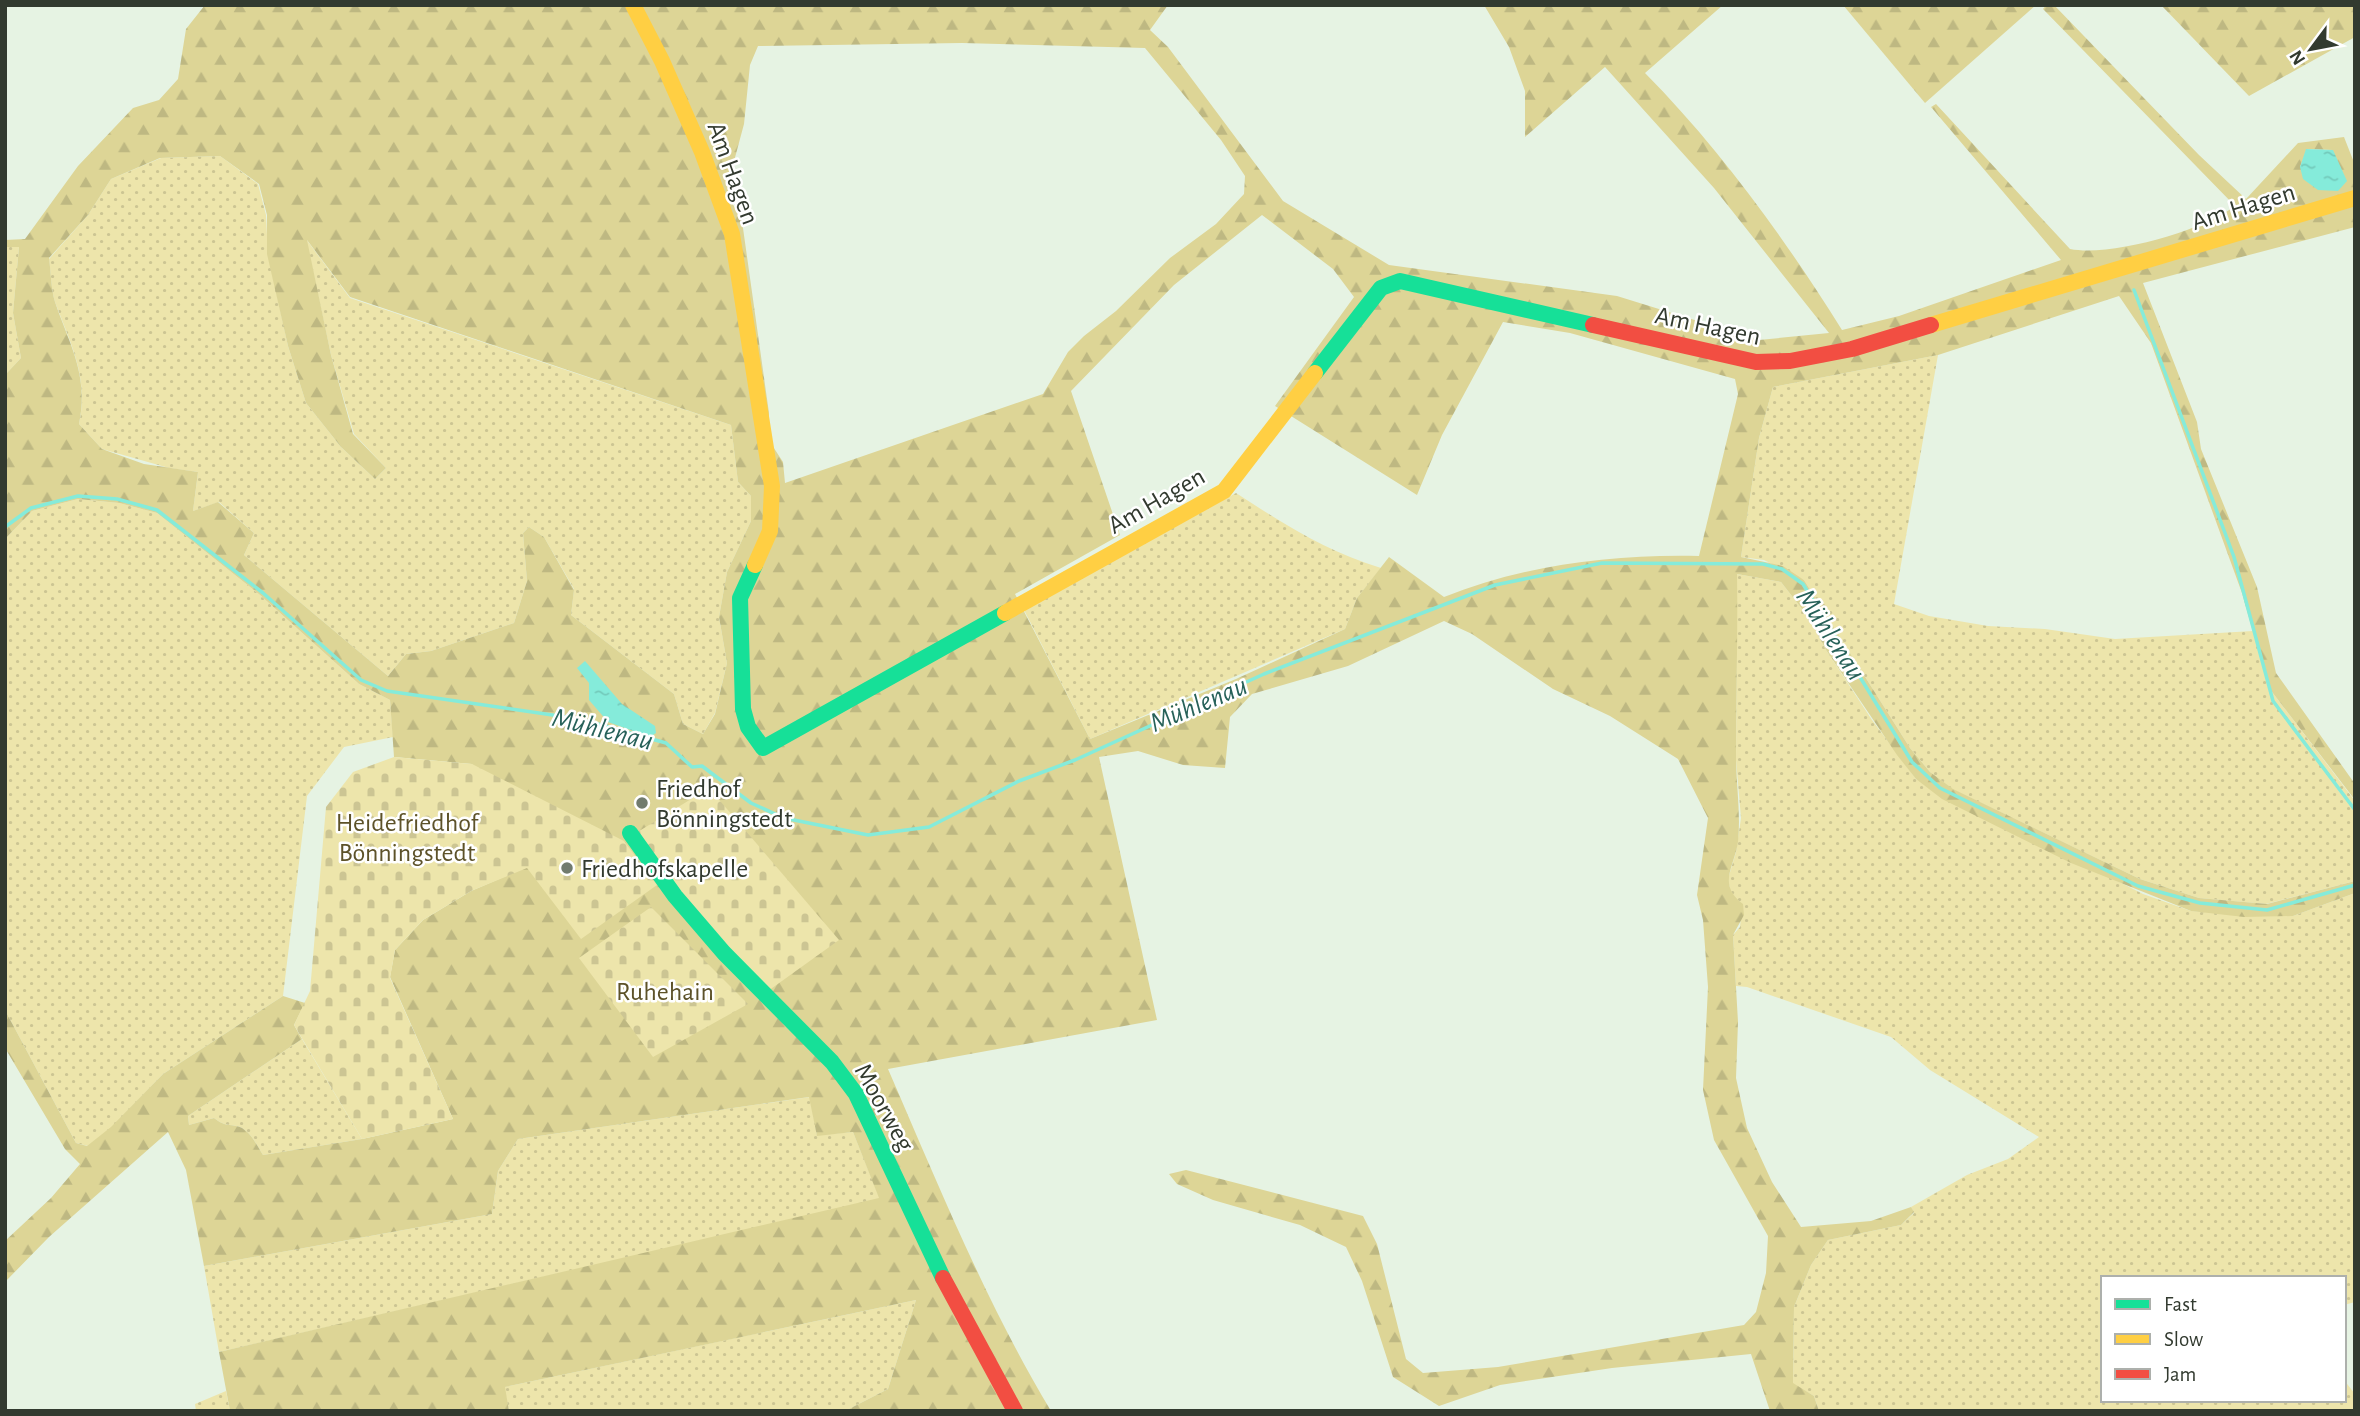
<svg xmlns="http://www.w3.org/2000/svg" width="2360" height="1416" font-family="'Alegreya Sans',sans-serif">
	<defs>
		<pattern id="grass-dots" width="8" height="8" patternUnits="userSpaceOnUse" patternTransform="scale(1.75)"><rect width="8" height="8" fill="#ede5ab"/><path d="M2 2h.1M6 6h.1" fill="none" stroke="#ccc593" stroke-width="1.8" stroke-linecap="round"/></pattern>
		<pattern id="forest-firs" width="22" height="20" patternUnits="userSpaceOnUse" patternTransform="scale(1.75)"><rect width="22" height="20" fill="#ddd596"/><path d="M5 1l3.5 6h-7zM16 11l3.5 6h-7z" fill="#beb882"/></pattern>
		<pattern id="cemetery-stones" width="16" height="16" patternUnits="userSpaceOnUse" patternTransform="scale(1.75)"><rect width="16" height="16" fill="#ede5ab"/><path d="M2 7V4a2 2 0 0 1 4 0v3zM10 15v-3a2 2 0 0 1 4 0v3z" fill="#ccc593"/></pattern>
		<pattern id="water-ripples" width="26" height="14" patternUnits="userSpaceOnUse" patternTransform="scale(1.75)"><rect width="26" height="14" fill="#85ebda"/><path d="M2 4q2-2 4 0t4 0M15 11q2-2 4 0t4 0" fill="none" stroke="#73cabb"/></pattern>
	</defs>
	<rect width="100%" height="100%" fill="#e6f3e3"/>
	<g fill="url(#grass-dots)">
		<path d="M220,156L258,184L266,215L268,254L288,346L306,403L341,447L375,479L386,468L354,434L331,355L306,239L350,298L731,425L738,482L751,496V521L727,572L719,617L727,663L715,713L703,734L683,724L674,694L571,615L574,589L544,537L529,527L523,533L527,581L514,623L431,651L406,654L388,676L244,555L254,533L219,502L193,511L198,472L169,468L102,449L79,424C89,377 71,345 55,302C51,289 51,273 49,259L88,215L111,179L161,158Z"/>
		<path d="M5,247H19L13,313L21,358L5,375Z"/>
		<path d="M1938,355L1894,604L1929,616L1988,626L2045,629L2115,639L2253,631L2269,688L2355,801V881L2266,904L2199,898L2140,879L1952,789L1930,772L1910,748L1804,580L1764,560L1741,557L1759,438L1773,387Z"/>
		<path d="M1236,493C1282,523 1327,552 1381,568L1357,598L1345,629L1090,739L1024,610Z"/>
		<path d="M78,499L119,503L157,513L260,595L359,684L390,700L393,737L344,747L307,796L283,996L163,1074L111,1128L88,1146L76,1143L5,1010V539L32,511Z"/>
		<path d="M1737,574L1781,582L1809,618L1826,650L1872,720L1916,779L2143,894L2191,911L2293,916L2355,893V1302L2344,1305V1278H2103V1400H2344V1380L2355,1394V1411H1819L1814,1396L1793,1384L1794,1307L1811,1265L1828,1240L1901,1225L1914,1213L1911,1207L1967,1175L2008,1159L2039,1137L1930,1070L1891,1037L1747,987L1736,986L1733,935L1740,927L1742,904L1731,895L1728,879L1736,852L1741,818L1736,760Z"/>
		<path d="M302,1039L362,1139L263,1155C256,1144 249,1128 236,1126C225,1124 223,1125 214,1118L189,1125L188,1116Z"/>
		<path d="M810,1097L817,1135L853,1132L880,1199L219,1352L204,1266L492,1214L498,1171L518,1139Z"/>
		<path d="M916,1300L888,1389L845,1411H509L504,1387Z"/>
		<path d="M226,1391L230,1411H196L195,1404Z"/>
	</g>
	<g fill="url(#forest-firs)" fill-rule="evenodd">
		<path d="M205,5H1168L1150,30L1168,47L1283,201L1389,265L1617,296L1759,340L1829,333L1714,188L1605,67L1525,137V91L1509,47L1484,5H1723L1645,73C1721,150 1785,239 1842,330L1899,316L2061,260L1931,107L1936,104L2070,249C2111,257 2202,231 2235,206L2043,9L2046,5H2054L2199,155L2246,199L2298,143L2344,137L2355,165V227L2143,283L2197,422L2201,449L2257,587L2276,673L2355,784V800L2269,688L2242,593L2151,343L2119,296L1938,355L1773,387L1759,438L1741,557L1783,566L1804,580L1910,748L1930,772L1953,789L2140,879L2199,898L2267,904L2355,881V893L2293,916L2244,917L2191,911L2071,863L1942,799L1916,779L1897,755L1826,650L1809,618L1781,582L1737,574C1738,635 1736,695 1736,756C1736,785 1741,813 1738,842C1734,868 1717,884 1743,904L1744,915L1733,935L1738,1022L1736,1078L1747,1128L1772,1182L1801,1227L1871,1221L1911,1207L1914,1212L1901,1225L1828,1240L1811,1265L1794,1307L1793,1383L1814,1396L1819,1411H1770L1751,1354L1612,1368L1500,1385L1439,1406L1393,1377L1362,1281L1346,1247L1300,1225L1213,1200L1177,1184L1169,1174L1186,1170L1363,1216L1377,1244L1406,1359L1423,1373L1498,1367L1744,1325L1756,1312L1766,1273L1768,1236L1714,1140L1703,1090L1708,987L1703,920L1697,895L1708,818L1678,759L1610,716L1553,689L1472,634L1444,621L1348,666L1252,694L1230,717L1225,768L1183,765L1138,751L1099,757L1157,1020L888,1069C938,1184 986,1303 1051,1411H845L888,1389L916,1300L505,1387L509,1411H230L219,1352L879,1198L853,1132L817,1136L809,1097L518,1139L498,1171L492,1214L204,1266L186,1170L168,1132L49,1237L5,1282V1241L51,1198L80,1164L65,1149L5,1048V1010L76,1143L87,1146L111,1127L163,1074L283,996L305,1003L294,1025L302,1039L188,1116L189,1125L214,1118C223,1125 225,1124 236,1126C249,1128 256,1144 263,1155L362,1139L453,1119L390,977L395,950L423,920L471,891L527,867L472,764L394,757L390,700L359,684L260,595L157,513L119,503L78,499L32,511L5,539V375L21,358L13,313L19,247H5V240L25,239L78,166L133,108L159,100L178,79L186,29ZM962,43L1145,48L1221,140L1245,176L1244,194L1216,224L1170,258L1116,311L1084,336L1068,352L1043,394L785,483L783,462L768,439L769,413L742,221L729,197L733,165L744,124L750,65L758,46ZM2307,149L2332,150L2300,167ZM220,156L259,184L267,215V254L288,346L306,403L341,447L375,479L386,468L353,434L331,355L307,240L350,297L731,425L738,482L751,496V521L727,572L719,617L727,663L715,714L703,734L683,724L674,694L571,615L574,590L544,537L529,527L523,533L527,581L514,623L431,651L406,654L388,676L244,555L254,533L218,502L193,511L198,472L144,464L102,449L79,424C89,375 70,346 55,302C51,289 51,272 49,258L88,215L111,179L160,158ZM1262,215L1333,269L1354,297L1275,406L1417,495L1442,435L1503,322L1570,333L1735,379L1738,394L1699,556C1613,554 1524,565 1444,597L1389,557L1357,598L1345,629L1236,679L1090,739L1015,594L1120,535L1071,391L1174,285Z"/>
		<path d="M1843,5H2036L1925,103Z"/>
		<path d="M2161,5H2355V37L2249,96Z"/>
	</g>
	<g fill="url(#cemetery-stones)">
		<path d="M394,757L472,764L624,841L657,885L581,939L527,868L471,891L423,920L395,950L390,978L453,1119L362,1139L294,1025L310,991L326,807L353,772Z"/>
		<path d="M709,788L839,940L768,991L695,911L636,833Z"/>
		<path d="M651,907L748,1004L653,1057L579,958Z"/>
	</g>
	<g fill="url(#water-ripples)">
		<path d="M2306,149L2333,150L2347,181L2338,191L2318,190L2303,179L2300,167Z"/>
		<path d="M585,661L622,704L655,726L656,733L650,737L608,722L589,700V683L577,668Z"/>
	</g>
	<g fill="none" stroke-linecap="round" stroke-linejoin="round">
		<g stroke="#85ebda" stroke-width="3.5">
			<path d="M2134,290L2234,557L2273,701L2355,810"/>
			<path d="M5,527L31,508L78,496L117,499L157,510L263,593L361,680L387,691L580,719L666,743L692,767L702,766L751,803L784,818L868,835L929,827L1019,781L1075,760L1264,674L1495,585L1602,563L1763,564L1782,569L1803,584L1912,762L1940,788L2138,886L2200,903L2267,910L2355,885"/>
		</g>
		<g stroke="#16e098" stroke-width="16">
			<path d="M1315,373L1381,288L1400,281L1593,325"/>
			<path d="M755,565L740,598L743,709L748,727L763,748L1005,613"/>
			<path d="M630,833L675,896L724,953L832,1062L856,1094L943,1278"/>
		</g>
		<g stroke="#ffcf43" stroke-width="16">
			<path d="M633,5L662,61L702,152L732,234L772,486L770,531L755,565"/>
			<path d="M1931,325L2355,198"/>
			<path d="M1005,613L1224,491L1315,373"/>
		</g>
		<g stroke="#f24e42" stroke-width="16">
			<path d="M1593,325L1756,362L1790,361L1852,349L1931,325"/>
			<path d="M943,1278L1015,1411"/>
		</g>
	</g>
	<g fill="#717b6e" stroke="#fff" stroke-width="2.5">
		<circle cx="642" cy="803" r="7"/>
		<circle cx="567" cy="868" r="7"/>
	</g>
	<g text-anchor="middle" stroke-width="5" stroke-linejoin="round" paint-order="stroke">
		<g font-size="26" fill="#323a2f" stroke="#fff">
			<text transform="translate(734 173) rotate(70)" y="9">Am Hagen</text>
			<text transform="translate(2243 206) rotate(-17)" y="9">Am Hagen</text>
			<text transform="translate(1708 325) rotate(12)" y="9">Am Hagen</text>
			<text transform="translate(1156 500) rotate(-30)" y="9">Am Hagen</text>
			<text transform="translate(885 1107) rotate(61)" y="9">Moorweg</text>
		</g>
		<g font-size="26" fill="#323a2f" stroke="#fff" text-anchor="start">
			<text x="656" y="797">Friedhof<tspan x="656" dy="30">Bönningstedt</tspan></text>
			<text x="581" y="877">Friedhofskapelle</text>
		</g>
		<g font-size="26" fill="#5d5229" stroke="#fff">
			<text x="407" y="831">Heidefriedhof<tspan x="407" dy="30">Bönningstedt</tspan></text>
			<text x="665" y="1000">Ruhehain</text>
		</g>
		<g font-size="28" font-style="italic" fill="#276159" stroke="#fff">
			<text transform="translate(1832 634) rotate(57)" y="10">Mühlenau</text>
			<text transform="translate(1198 703) rotate(-23)" y="10">Mühlenau</text>
			<text transform="translate(603 728) rotate(14)" y="10">Mühlenau</text>
		</g>
	</g>
	<rect width="2360" height="1416" fill="none" stroke="#323a2f" stroke-width="14"/>
	<rect x="2101" y="1276" width="245" height="126" fill="#ffffff" stroke="#adb0ac" stroke-width="2"/>
	<rect x="2115" y="1299" width="35" height="10" fill="#16e098" stroke="#adb0ac" stroke-width="2"/>
	<text x="2164" y="1311" font-size="21" fill="#323a2f">Fast</text>
	<rect x="2115" y="1334" width="35" height="10" fill="#ffcf43" stroke="#adb0ac" stroke-width="2"/>
	<text x="2164" y="1346" font-size="21" fill="#323a2f">Slow</text>
	<rect x="2115" y="1369" width="35" height="10" fill="#f24e42" stroke="#adb0ac" stroke-width="2"/>
	<text x="2164" y="1381" font-size="21" fill="#323a2f">Jam</text>
	<g transform="translate(2311 49) rotate(238)" stroke="#ffffff" stroke-width="5" paint-order="stroke">
	<path d="M0-5L12 26L0 18L-12 26Z" fill="#323a2f"/>
	<text y="-10" font-size="19" font-weight="bold" text-anchor="middle" fill="#323a2f">N</text>
	</g>
</svg>
